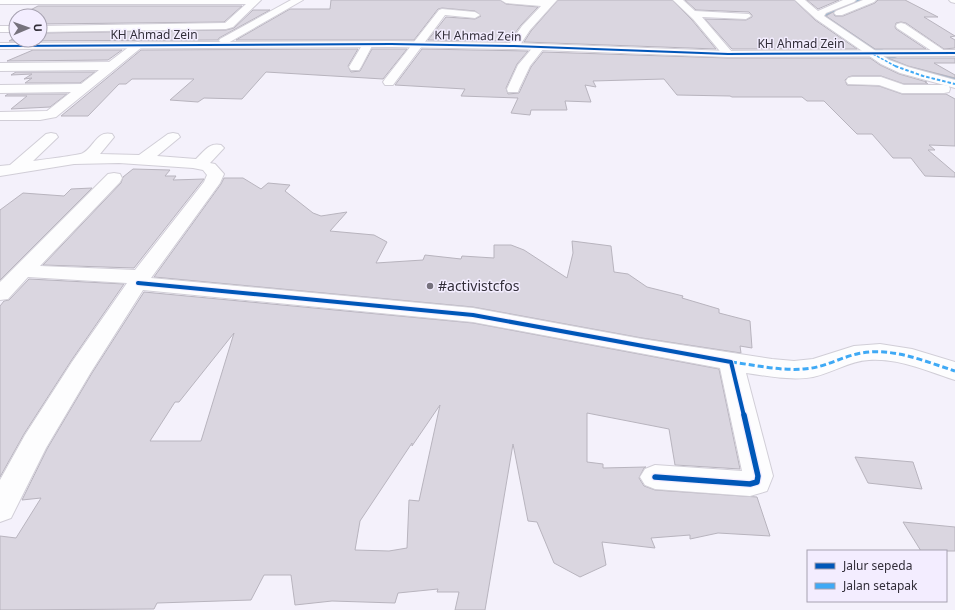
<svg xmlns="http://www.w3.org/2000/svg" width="955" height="610" font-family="'Noto Sans',sans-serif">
	<rect width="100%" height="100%" fill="#f4f1fb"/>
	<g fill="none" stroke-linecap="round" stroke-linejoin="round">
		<path fill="#96b4ce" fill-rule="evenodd" d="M856,0H869L867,2L834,17L835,20L895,57L916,67L955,77V85L908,73L887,63L827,24L823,18L825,13Z"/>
	</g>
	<g fill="#dad6e0" stroke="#b8b4be" fill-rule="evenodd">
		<path d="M331,0H500L506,4L538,7L521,25L509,41L428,40L446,17L475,19L481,16L475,11L442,8L438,9L414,40H236L290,9H330Z"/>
		<path d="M558,0H672L692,20L716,49L524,42L531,31Z"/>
		<path d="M685,0H794L815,20L857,49H732L705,19L746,20L752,17V15L749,12L696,10Z"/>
		<path d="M807,0H839L818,9Z"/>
		<path d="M878,0H905L938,17H924L955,36L950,37L955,40V48L944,49L906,23L901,22L896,23L895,27L896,29L926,49H875L826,16L833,12L835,16H843L875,3Z"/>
		<path d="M38,6H242L224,22L40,24V16H19Z"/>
		<path d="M253,10H270L219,38L218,40L9,41L16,37V40H40V33L226,30L234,28Z"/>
		<path d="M358,49L348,66L351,72L360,71L372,49H407L383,79L266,72L242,99L204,98L198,102L170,100L194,79H132L126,84H119L88,116H61L141,50Z"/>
		<path d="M422,49L528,51L517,64L506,88L508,94L519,93L531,67L543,52L728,58H870L880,65L899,74L927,82H925L928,84H904L881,76H852L848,77L845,80L847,85L879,86L902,94H946L955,99V146L929,145L935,150H928L955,173V177L925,176L911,158H893L872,134H857L824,101H807L802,97H732L730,96L677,95L664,79L593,81L596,87L585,85L591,102L565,101L567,110H531L530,115L511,113L518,98L461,96L465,89L395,85Z"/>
		<path d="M33,50H122L108,60L7,61Z"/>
		<path d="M888,58H955V63H934L955,75V78L908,66Z"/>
		<path d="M16,72H95L80,83H25L32,78L24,79L32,74L11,75Z"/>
		<path d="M8,94H67L50,107L11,109L27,96H5Z"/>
		<path d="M133,169L170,170L165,176H176L173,180L204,179L134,268L43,265L121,183L123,177Z"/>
		<path d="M224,178H243L261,189L268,183L290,185L285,191L313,213L321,216L347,212L330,231L374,235L387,242L376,263L423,260L425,255L461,259L462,256L494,258V245H511L524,250L567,278L573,253L572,241L611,246L614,272L628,274L647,287L683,296L682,298L719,309V313L750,321L752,348L740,346L741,353L642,338L473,307L154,277L221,184Z"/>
		<path d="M92,188L0,280V210L23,193L64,196L71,189Z"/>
		<path d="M29,279L124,284L71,361L24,434L0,477V306L4,301L9,300Z"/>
		<path d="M144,292L473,323L719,369L740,469L675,465L669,429L587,413V462L603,464V468L646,467L644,468L639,478L644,486L655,490L757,497L770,536L718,533L690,539V535L651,538L655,548L602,542L606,565L580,577L554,563L537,522L528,521L513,444L485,610H455L459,592H437L438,589L398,593L395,603L332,601L295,605L291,575H264L251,600L157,603L154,609L0,610V536L16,538L41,498L22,500L47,449L92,373ZM234,333L201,441H150L175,402H179ZM440,405L419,501L409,500L407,548L389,551L355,550L360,521L412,443V446Z"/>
		<path d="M855,457L913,462L922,489L868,483Z"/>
		<path d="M903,522L955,527V551H921Z"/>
	</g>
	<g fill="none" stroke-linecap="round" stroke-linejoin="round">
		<g stroke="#d1ced7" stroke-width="2">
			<g id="minor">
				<path d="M0,0H261L233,27L226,29L40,32V26L225,23L246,4H0Z"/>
				<path d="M291,0H303L228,43L224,44L219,41L220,39Z"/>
				<path d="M501,0H557L530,30L518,48L514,49L508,46L522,26L541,6L506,3Z"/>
				<path d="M673,0H683L695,11L749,14L751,16L746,19L702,17L732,52L734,54L732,56H724L693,19Z"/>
				<path d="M795,0H805L818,11L843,0H856L854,2L826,13L824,16L889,60L908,67L955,80V88L900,73L881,64L816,19Z"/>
				<path d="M863,0H876L874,2L842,15H836L834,13L836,11Z"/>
				<path d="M949,0H955V3L951,2Z"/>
				<path d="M442,9L475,12L480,15L475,18L445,15L393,85H385L383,82L385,79L439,10Z"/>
				<path d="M901,23L905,24L948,53L946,55H938L897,28L896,26L897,24Z"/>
				<rect x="0" y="26" width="16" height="6"/>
				<path d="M368,41L373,44L361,67L359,70H351L349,67L364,42Z"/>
				<path d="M138,42L144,45L142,47L56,117L40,120H0V112L47,111L71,92L0,93V85L81,84L99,70L0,71V63L109,62L134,43Z"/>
				<path d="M538,45L544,48L530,66L519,89L518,92H508L507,89L518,65L534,46Z"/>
				<path d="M852,77H881L904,85H944L949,86L950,89L949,92L944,93H902L879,85L848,84L846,81L848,78Z"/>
				<path d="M51,133L56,134L58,137L33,161C40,160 80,155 83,153C94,147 97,130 112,134L114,137L100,154L139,155L168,134L173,133L178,134L180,137L157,156L196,159C204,151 210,142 221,145L224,148L210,163L215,164L224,174L220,183L151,278L473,308L642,339L772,359L794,361L813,359L854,346L880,344L912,349L955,362V380C927,371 899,358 869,360C849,361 832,373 813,377C791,381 768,376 746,373L773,476L767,491L750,496L655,489L645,485L640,477L645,469L655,465L742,471L720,368L473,322L143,290L91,372L46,448L11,518L0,522V480L25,435L72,362L127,283L28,277L8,299L0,300V282L108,174L114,173L120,174L122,178L120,182L40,266L135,270L204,182L207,175L203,170L193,168L119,163L74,164L0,176V166L10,165L46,134Z"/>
			</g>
		</g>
		<g stroke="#d1ced7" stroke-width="2">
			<path id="tertiary" d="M391,41L514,43L728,51L955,50V56L728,57L514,49L391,47L0,49V43Z"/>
		</g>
		<use href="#minor" fill="#fdfdfe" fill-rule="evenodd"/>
		<use href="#tertiary" fill="#fdfdfe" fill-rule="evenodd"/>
		<path stroke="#3fa9f5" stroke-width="1.5" stroke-dasharray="3 1.5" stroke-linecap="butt" d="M873,54L897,67"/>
		<path stroke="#3fa9f5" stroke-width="2" stroke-dasharray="3.5 2" stroke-linecap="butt" d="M895,66L923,76L955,84"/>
		<path stroke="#3fa9f5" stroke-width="3" stroke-dasharray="6 3" stroke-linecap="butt" d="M731,362C755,365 780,371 804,369C823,368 839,358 857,354C890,346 924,361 955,371"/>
		<g stroke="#f3edff" stroke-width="3">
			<path id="cycleway-far2" d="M0,46L391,44L514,46L728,54L955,53"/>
		</g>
		<g stroke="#f3edff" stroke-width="6">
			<path id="cycleway-far1" d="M138,283L473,315L731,362L744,416"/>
		</g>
		<g stroke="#f3edff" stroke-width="8">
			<path id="cycleway" d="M655,477L750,484L757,482L758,476L744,415"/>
		</g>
		<use href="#cycleway-far2" stroke="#0057b8" stroke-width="2"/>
		<use href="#cycleway-far1" stroke="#0057b8" stroke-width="4"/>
		<use href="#cycleway" stroke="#0057b8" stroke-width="5.5"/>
	</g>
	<circle fill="#76727d" stroke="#f3edff" stroke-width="1.5" cx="430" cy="286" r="4"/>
	<g text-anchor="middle" stroke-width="3" stroke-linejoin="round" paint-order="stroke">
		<g font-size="12" fill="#322e39" stroke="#f3edff">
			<text x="154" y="39">KH Ahmad Zein</text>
			<text transform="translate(478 36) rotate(1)" y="4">KH Ahmad Zein</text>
			<text x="801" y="48">KH Ahmad Zein</text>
		</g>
		<g font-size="14" fill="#322e39" stroke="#f3edff" text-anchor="start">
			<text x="438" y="291">#activistcfos</text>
		</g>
	</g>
	<rect x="807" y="550" width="140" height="52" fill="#f3edff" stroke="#a6a1b0"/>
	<rect x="815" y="563" width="20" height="6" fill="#0057b8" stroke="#a6a1b0"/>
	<text x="843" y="570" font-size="12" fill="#322e39">Jalur sepeda</text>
	<rect x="815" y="583" width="20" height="6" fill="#3fa9f5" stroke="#a6a1b0"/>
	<text x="843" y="590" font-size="12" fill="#322e39">Jalan setapak</text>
	<g transform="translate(28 28) rotate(88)"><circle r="19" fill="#f3edff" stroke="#a6a1b0"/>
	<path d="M0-3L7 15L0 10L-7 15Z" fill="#76727d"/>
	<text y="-6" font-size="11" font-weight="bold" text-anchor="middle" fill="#322e39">U</text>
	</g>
</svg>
